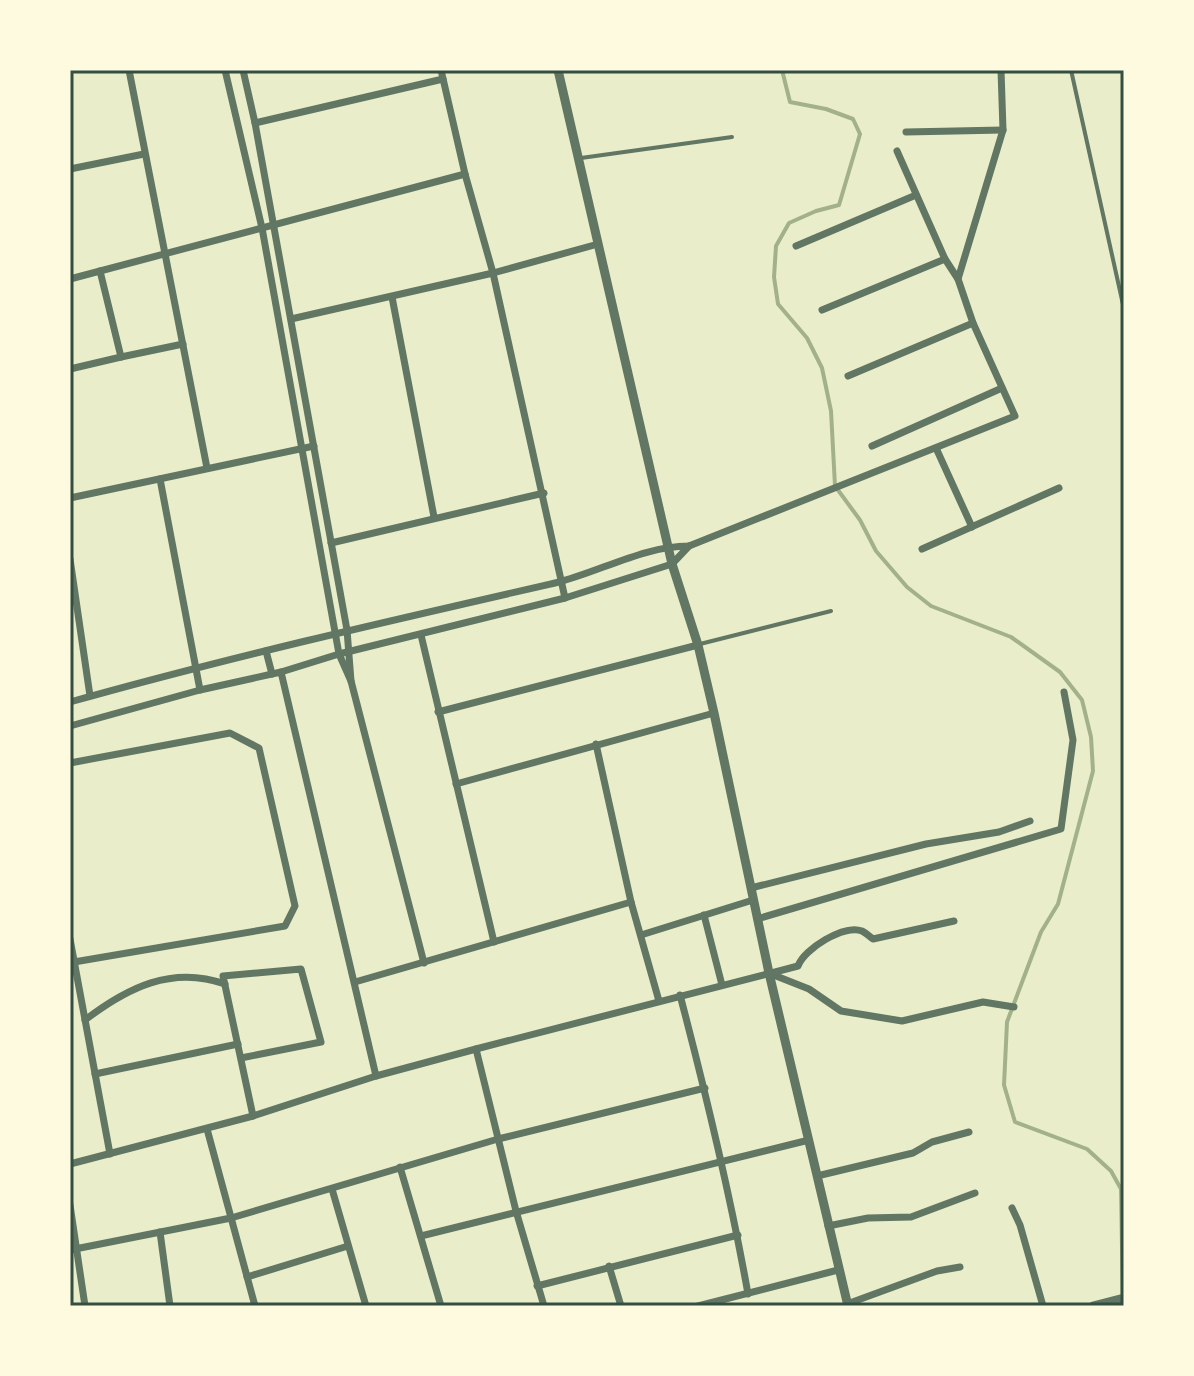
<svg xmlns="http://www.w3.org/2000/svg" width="1194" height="1376" font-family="'Titillium Web',sans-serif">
	<rect width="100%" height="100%" fill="#e9edc9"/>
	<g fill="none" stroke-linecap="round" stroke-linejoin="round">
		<path stroke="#a3b18a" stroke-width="4" d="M782,70L790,102L826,109L853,119L860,134L839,205L816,211L789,223L776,246L774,277L778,304L807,338L822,368L831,411L835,486L860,520L876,551L907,587L931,606L1011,637L1060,672L1082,700L1091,737L1093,771L1058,904L1041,932L1007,1022L1004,1085L1015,1122L1087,1149L1111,1171L1121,1189L1123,1306"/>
		<g stroke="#617663" stroke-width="4">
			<path d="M1071,70L1124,309"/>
			<path d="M581,158L732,137"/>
			<path d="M700,644L831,611"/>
		</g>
		<g stroke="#617663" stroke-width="7">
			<path d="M129,70L207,468"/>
			<path d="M225,70L262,228L339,654L351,681L424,963"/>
			<path d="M243,70L255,123L347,630L351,681"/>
			<path d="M441,70L465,174L493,273L565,598"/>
			<path d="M255,123L443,79"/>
			<path d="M906,132L1003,130"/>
			<path d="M70,169L144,154"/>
			<path d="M796,246L916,195"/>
			<path d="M70,279L465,174"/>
			<path d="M958,279L1003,130L1001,70"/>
			<path d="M392,297L434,517"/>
			<path d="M822,310L945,259"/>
			<path d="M291,319L493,273L598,244"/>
			<path d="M121,357L183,344"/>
			<path d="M70,369L121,357L100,271"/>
			<path d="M848,376L973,323"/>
			<path d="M872,446L1002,388"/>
			<path d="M936,448L972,527"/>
			<path d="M160,479L200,690"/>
			<path d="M70,498L314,446"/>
			<path d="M331,543L544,493"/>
			<path d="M922,549L1059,488"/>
			<path d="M70,559L90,696"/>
			<path d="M421,635L494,942"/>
			<path d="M266,651L272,674"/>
			<path d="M281,672L376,1076"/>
			<path d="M70,702C230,657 393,620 555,583C600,572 643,546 689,546L1015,416L973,323L958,279L945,259L897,151"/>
			<path d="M438,712L698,645"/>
			<path d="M70,726L200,690L281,672L339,654L565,598L672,564L689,546"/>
			<path d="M596,744L631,902L659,1001"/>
			<path d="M70,763L230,733L259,748L295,906L285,926L74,962"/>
			<path d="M456,784L714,713"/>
			<path d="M751,888L926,844L999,832L1030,821"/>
			<path d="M704,915L722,985"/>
			<path d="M757,919L1061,829L1073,740L1064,692"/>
			<path d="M641,935L753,900"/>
			<path d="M70,939L110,1154"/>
			<path d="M771,974L809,989L841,1011L902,1021L983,1002L1014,1007"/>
			<path d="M355,982L631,902"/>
			<path d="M680,995C706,1094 730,1193 748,1294"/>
			<path d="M85,1020C127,988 172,965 225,984"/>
			<path d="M476,1049L516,1211L544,1306"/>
			<path d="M241,1058L321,1042L301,969L223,976L253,1116"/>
			<path d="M95,1074L238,1044"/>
			<path d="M207,1129L255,1306"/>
			<path d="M70,1164L253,1116L376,1076L476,1049L798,966C804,949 844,924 862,931C866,933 869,936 873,939L954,921"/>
			<path d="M400,1167L441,1306"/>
			<path d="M817,1176L913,1153L932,1142L969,1132"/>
			<path d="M332,1189L366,1306"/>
			<path d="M70,1205L85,1306"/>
			<path d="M1012,1208L1020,1225L1043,1306"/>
			<path d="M828,1226L868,1218L911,1217L975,1193"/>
			<path d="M160,1232L170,1306"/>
			<path d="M421,1236L809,1140"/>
			<path d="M70,1250L231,1218L498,1139L705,1088"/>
			<path d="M609,1266L621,1306"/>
			<path d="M247,1277L348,1246"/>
			<path d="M537,1286L738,1235"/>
			<path d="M847,1304L937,1271L960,1267"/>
			<path d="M698,1306L838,1270"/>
		</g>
		<g stroke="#617663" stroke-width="9">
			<path d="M558,70L672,564L698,645L714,713L769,973L848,1306"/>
			<path d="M1093,1306L1124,1298"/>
		</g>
	</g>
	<rect width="1194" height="1376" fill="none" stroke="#fefae0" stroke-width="144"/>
	<rect x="72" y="72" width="1050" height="1232" fill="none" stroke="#344e41" stroke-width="3"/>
</svg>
